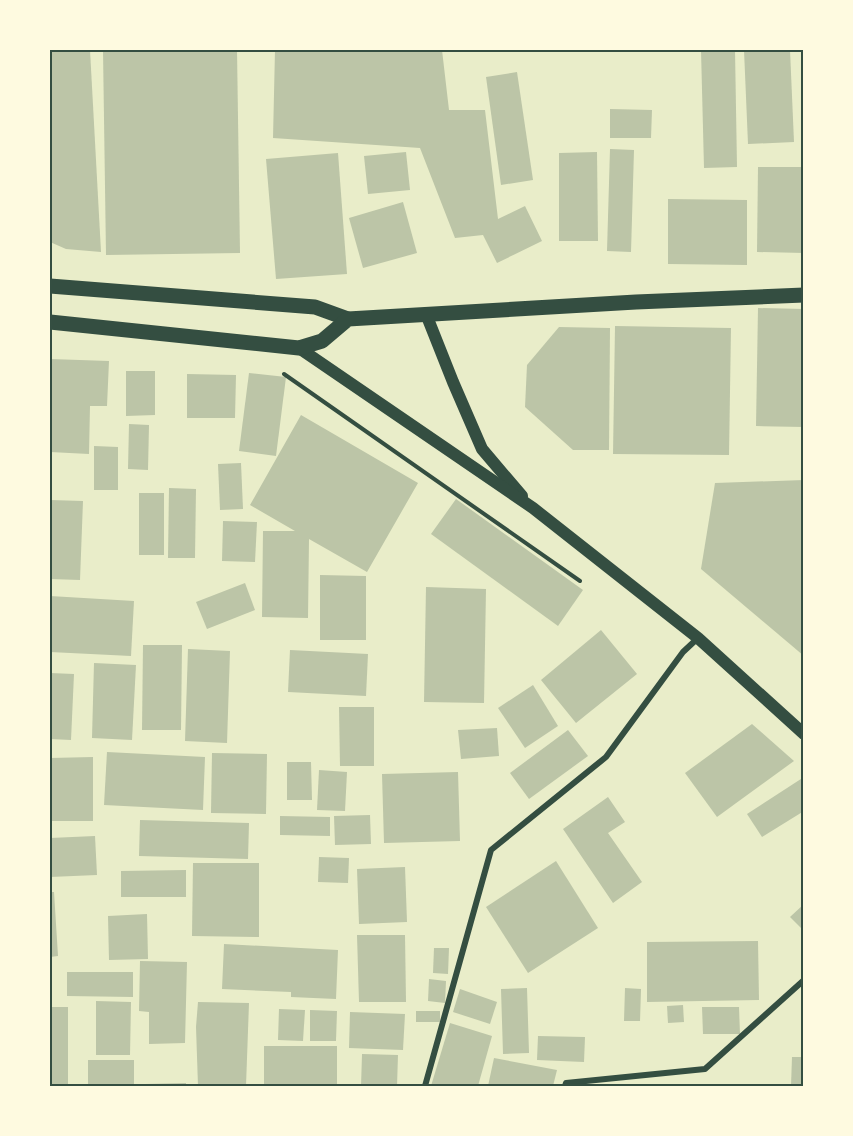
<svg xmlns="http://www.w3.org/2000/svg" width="853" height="1136" font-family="Overpass,sans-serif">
	<rect width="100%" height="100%" fill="#e9edc9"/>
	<g fill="#bcc5a7">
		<path d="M50,50H90L101,252L66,249L50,242Z"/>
		<path d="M103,50H237L240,253L106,255Z"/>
		<path d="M275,50H442L449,110H485L498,219L525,206L542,241L497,263L483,235L455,238L420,148L273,138Z"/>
		<path d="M701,50H735L737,167L704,168Z"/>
		<path d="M744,50H790L794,142L748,144Z"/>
		<path d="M517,72L533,180L501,185L486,77Z"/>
		<path d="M610,109L652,110L651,138H610Z"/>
		<path d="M610,149L634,150L631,252L607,251Z"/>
		<path d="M406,152L410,190L368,194L364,156Z"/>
		<path d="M597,152L598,241H559V153Z"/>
		<path d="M338,153L347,274L276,279L266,159Z"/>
		<path d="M758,167H804V253L757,252Z"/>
		<path d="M668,199L747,200V265L668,264Z"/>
		<path d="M403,202L417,253L363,268L349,218Z"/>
		<path d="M758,308L804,309V427L756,426Z"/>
		<path d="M615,326L731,328L729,455L613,454Z"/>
		<path d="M559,327L610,328L609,450H573L525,407L527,365Z"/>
		<path d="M50,359L109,361L107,406H90L89,454L50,452Z"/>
		<path d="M126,371H155V415L126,416Z"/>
		<path d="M249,373L286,377L276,456L239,451Z"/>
		<path d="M187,374L236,375L235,418H187Z"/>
		<path d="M301,415L418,483L367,572L309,539L308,618L262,617L263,531H295L250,505Z"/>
		<path d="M129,424L149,425L148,470L128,469Z"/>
		<path d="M94,446L118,447V490H94Z"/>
		<path d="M241,463L243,509L220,510L218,464Z"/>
		<path d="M804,480V656L701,569L715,483Z"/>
		<path d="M169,488L196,489L195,558H168Z"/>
		<rect x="139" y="493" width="25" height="62"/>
		<path d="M456,499L583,590L558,626L431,534Z"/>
		<path d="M50,500L83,501L80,580L50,579Z"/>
		<path d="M223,521L257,522L255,562L222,561Z"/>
		<path d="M320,575L366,576V640H320Z"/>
		<path d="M245,583L255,610L207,629L196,602Z"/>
		<path d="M426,587L486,589L484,703L424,702Z"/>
		<path d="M50,596L134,601L131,656L50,652Z"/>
		<path d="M601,630L637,674L576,723L541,680Z"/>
		<path d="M143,645H182L181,730H142Z"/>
		<path d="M188,649L230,651L227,743L185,741Z"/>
		<path d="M290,650L368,654L366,696L288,692Z"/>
		<path d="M94,663L136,665L132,740L92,738Z"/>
		<path d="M50,673L74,674L71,740L50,739Z"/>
		<path d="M533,685L558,726L525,748L498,708Z"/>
		<path d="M339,707H374V766H340Z"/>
		<path d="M752,724L794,761L717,817L685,773Z"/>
		<path d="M497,728L499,756L461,759L458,730Z"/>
		<path d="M568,730L588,756L529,799L510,773Z"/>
		<path d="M107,752L205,757L203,810L104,805Z"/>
		<path d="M212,753L267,754L266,814L211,813Z"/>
		<path d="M93,757V821H50V758Z"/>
		<path d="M287,762H311L312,800H287Z"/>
		<path d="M319,770L347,772L345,811L317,810Z"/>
		<path d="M458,772L460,841L384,843L382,774Z"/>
		<path d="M804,777V811L762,837L747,814Z"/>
		<path d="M608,797L625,822L608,833L642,882L613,903L563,829Z"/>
		<path d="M370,815L371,844L335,845L334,816Z"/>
		<path d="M280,816L330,817V836L280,835Z"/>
		<path d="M140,820L249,823L248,859L139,856Z"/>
		<path d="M95,836L97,875L50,877V838Z"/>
		<path d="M319,857L349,858L348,883L318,882Z"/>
		<path d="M556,861L598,928L528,973L486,907Z"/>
		<path d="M193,863H259V937L192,936Z"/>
		<path d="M405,867L407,922L359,924L357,869Z"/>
		<path d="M186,870V897H121V871Z"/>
		<path d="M50,892H54L58,956L50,957Z"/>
		<path d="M804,904V925L801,928L790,917Z"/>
		<path d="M147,914L148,959L109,960L108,916Z"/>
		<path d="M357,935H405L406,1002H359Z"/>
		<path d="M758,941L759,1000L647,1002V942Z"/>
		<path d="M224,944L338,950L336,999L291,997V992L222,989Z"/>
		<path d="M434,948H449L448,974L433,973Z"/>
		<path d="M140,961L187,962L185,1043L149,1044V1012L139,1011Z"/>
		<path d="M67,972H133V997L67,996Z"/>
		<path d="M429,979L446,981L445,1003L428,1001Z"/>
		<path d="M527,988L529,1053L503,1054L501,989Z"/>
		<path d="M625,988L641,989L640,1021H624Z"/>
		<path d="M460,989L497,1002L490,1024L453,1012Z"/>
		<path d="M96,1001L131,1002L130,1055H96Z"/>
		<path d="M198,1002L249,1003L246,1086H198L196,1027Z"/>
		<path d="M683,1005L684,1022L668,1023L667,1006Z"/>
		<rect x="50" y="1007" width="18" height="79"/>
		<path d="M702,1007H739L740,1034H703Z"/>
		<path d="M279,1009L305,1010L303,1041L278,1040Z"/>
		<path d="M310,1010L337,1011L336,1041H310Z"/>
		<rect x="416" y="1011" width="24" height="11"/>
		<path d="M350,1012L405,1014L403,1050L349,1048Z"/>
		<path d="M450,1023L492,1036L478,1086H431Z"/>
		<path d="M538,1036L585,1037L584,1062L537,1060Z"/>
		<rect x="264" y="1046" width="73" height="40"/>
		<path d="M362,1054L398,1055L397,1086H361Z"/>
		<path d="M792,1057H804V1086H791Z"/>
		<path d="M494,1058L557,1070L553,1086H488Z"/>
		<rect x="88" y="1060" width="46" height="26"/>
		<path d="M186,1083V1086H145V1084Z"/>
	</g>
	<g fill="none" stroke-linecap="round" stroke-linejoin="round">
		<path stroke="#344e41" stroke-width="4" d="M284,374L580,581"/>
		<g stroke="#344e41" stroke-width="6">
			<path d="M425,1086L491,850L606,757L683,652L698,638"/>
			<path d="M565,1086L566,1083L705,1069L804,980"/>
		</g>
		<g stroke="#344e41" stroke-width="12">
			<path d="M426,314L453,382L482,449L522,496"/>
			<path d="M299,348L533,508L698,638L804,734"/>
		</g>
		<g stroke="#344e41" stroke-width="15">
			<path d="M50,286L315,307L348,319"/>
			<path d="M50,322L299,348L322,341L348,319L636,302L804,295"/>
		</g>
	</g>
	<rect width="853" height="1136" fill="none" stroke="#fefae0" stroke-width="102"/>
	<rect x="51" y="51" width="751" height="1034" fill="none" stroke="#344e41" stroke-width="2"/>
</svg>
